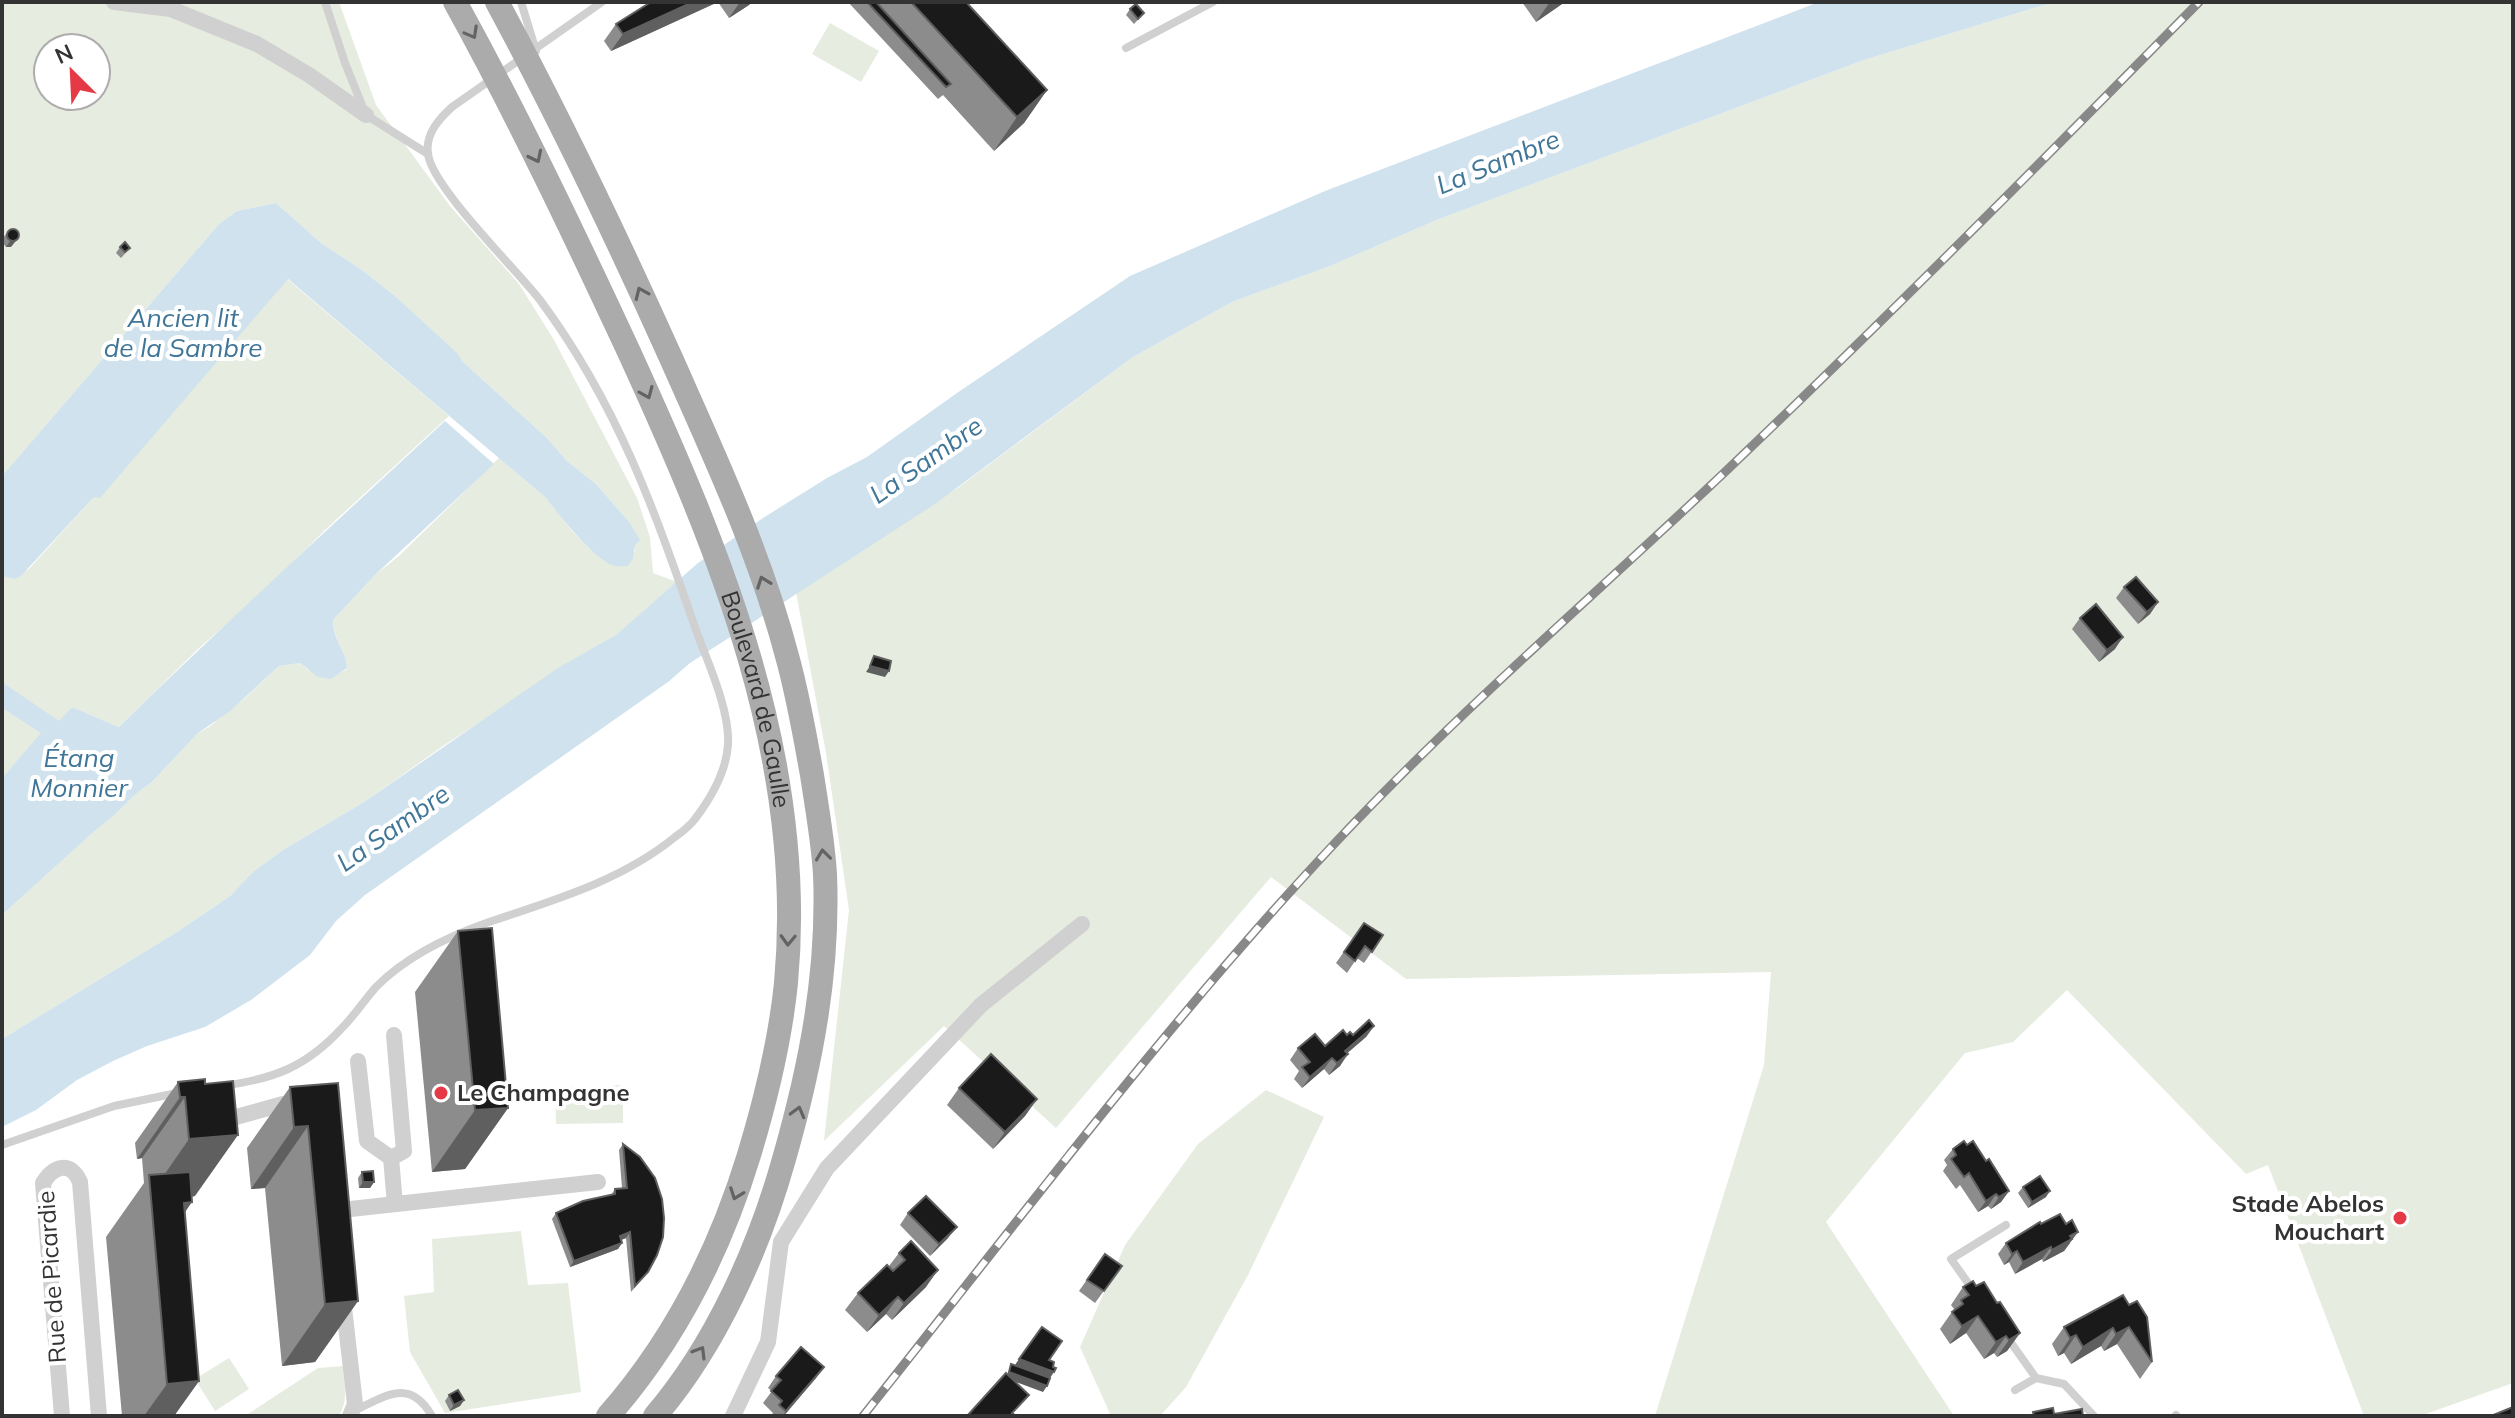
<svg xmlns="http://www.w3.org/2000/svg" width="2515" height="1418" font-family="Mulish,sans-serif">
	<rect width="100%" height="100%" fill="#fff"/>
	<g fill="#e6ecdf" fill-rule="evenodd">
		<path d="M2,2H339L376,105L450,206L519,284L554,340L637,498L650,537L653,573L677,582L616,635L443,746L364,802L283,850L254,871L230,896L177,932L2,1039V915L98,828C118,815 131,795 151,783L198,733L209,727L245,698L279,666L300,663L308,670L331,678L347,669C347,651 331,637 334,619L375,575L399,556L499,458L546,498L572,531L589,548L614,566L635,552L634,545L639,540L630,523L596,484L567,461L547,438L462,361L457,354L395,296L362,270L321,243L276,203L237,211L219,224L2,476ZM48,48H96V96H48Z"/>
		<path d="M2054,2H2513V1383L2420,1416H2364L2268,1165L2246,1174L2067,990L2013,1042L1965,1053L1826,1222L1954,1416H1655L1764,1065L1771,972L1406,979L1271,877L1056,1128L944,1026L824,1141L849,910L826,753L796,592L959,487L1133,357L1232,302L1330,266L1439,219L1864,60Z"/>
		<path d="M830,23L879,51L861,82L812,54Z"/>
		<path d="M287,279L449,416L325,530L259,596L199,648L119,727L72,707L59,722L2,682V576L14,579L29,569L92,499L96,497Z"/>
		<path d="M2,708L42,733L2,778Z"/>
		<path d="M623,1085V1123L556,1124L555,1087Z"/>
		<path d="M1266,1090L1324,1117L1248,1275L1186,1387L1160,1416H1111L1080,1347L1125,1245L1198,1144Z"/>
		<path d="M521,1231L528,1285L568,1283L581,1392L445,1413L410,1352L404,1296L434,1292L432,1239Z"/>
		<path d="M229,1358L249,1389L215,1411L195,1379Z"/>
		<path d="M343,1366C344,1382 349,1403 338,1416H245L318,1368Z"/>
	</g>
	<g fill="#cfe2ee">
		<path d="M1819,2H2054L1864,60L1439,219L1330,266L1232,302L1133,357L935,504L690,663L668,682L365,895L336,921L310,955L251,1000L205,1027L147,1046L113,1061L77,1080L36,1110L2,1127V1039L177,932L230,896L254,871L283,850L364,802L558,668L616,635L698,563L763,518L827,478L867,457L957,393L1130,276L1325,191Z"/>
		<path d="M276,203L321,243L362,270L395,296L458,354L462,361L547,438L567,461L596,484L630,523L640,540L635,545L633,559L628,566C623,566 619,567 615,566C595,561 559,515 546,498L288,279L100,498L96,497L92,499L21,576L14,579L2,576V476L219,224L237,211Z"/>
		<path d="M445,421L494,464L375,575L334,619C330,636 347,651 347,668L331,679L318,677L300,663L279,666L229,712L198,733L151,783C131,795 118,815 98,828L2,915V778L41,733L2,708V682L59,721L72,707L119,727C226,622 336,522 445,421Z"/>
	</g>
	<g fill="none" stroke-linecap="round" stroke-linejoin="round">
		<g stroke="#d0d0d0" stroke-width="8">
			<path d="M325,2L345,63L366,115L428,154"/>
			<path d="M521,2L536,51"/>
			<path d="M1126,48L1213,2"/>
			<path d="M222,1086C274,1079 306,1067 342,1028C355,1015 365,999 377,986C408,955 449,936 489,922C554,900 621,881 675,837C682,832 690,826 695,819C711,798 726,772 728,745C730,711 709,665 697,633C655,511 618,405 540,300C516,269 432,187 428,154C425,134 439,119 452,107L602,2"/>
			<path d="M2,1145L114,1106L177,1093"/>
			<path d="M1973,1290L1951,1259L2006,1225"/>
			<path d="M2007,1337L2036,1378L2064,1384L2094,1416"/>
			<path d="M2015,1390L2036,1378"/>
			<path d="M356,1410C387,1395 410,1378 432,1416"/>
			<path d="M2176,1415L2177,1416"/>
		</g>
		<g stroke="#d0d0d0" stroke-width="16">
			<path d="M114,2L171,9L257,44L309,75L366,115"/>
			<path d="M394,1035L404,1151L391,1158L395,1204"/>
			<path d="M358,1061L367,1141L391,1158"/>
			<path d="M220,1127L225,1120L283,1104L299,1107"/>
			<path d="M332,1211L598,1182"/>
			<path d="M343,1299L355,1404L350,1416"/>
			<path d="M62,1416L43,1183C54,1165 71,1161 80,1182L99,1416"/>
			<path d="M733,1416L768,1342L781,1242L827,1168L981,1005L1082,924"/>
		</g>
		<g stroke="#ababab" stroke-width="24">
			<path id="s1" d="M455,2C518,116 574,234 629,352C720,551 807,759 786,983C780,1042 766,1099 749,1155C720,1250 674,1341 608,1416"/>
			<path d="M497,2C560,119 617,238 671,358C714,455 760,553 787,656C798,695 805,736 812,775C817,808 823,841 825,874C829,972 811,1065 784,1159C759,1248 716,1345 655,1416"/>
		</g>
		<g stroke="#888" stroke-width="9">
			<path id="rail" d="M863,1416C1017,1223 1166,1023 1336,842C1459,711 1596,594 1726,471C1887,318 2043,160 2199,2"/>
		</g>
		<use href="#rail" stroke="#fff" stroke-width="6" stroke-dasharray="18" stroke-linecap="butt"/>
	</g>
	<g fill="#8c8c8c">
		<path d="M651,2H752L749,5L729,18L718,2L611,51L604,41L616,24Z"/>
		<path d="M848,2H966L1047,90L1024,123L994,151L943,95L938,99Z"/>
		<path d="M1522,2H1565L1536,22Z"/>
		<path d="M1130,9L1144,13L1134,24L1126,15Z"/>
		<path d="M10,229L11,247H6L3,243V238Z"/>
		<path d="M120,247L130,248L121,258L116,253Z"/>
		<path d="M2124,587L2158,602L2150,614L2138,624L2116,598Z"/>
		<path d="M2080,618L2115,649L2099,662L2072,629Z"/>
		<path d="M1364,923L1383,935L1364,963L1357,958L1347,973L1336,963Z"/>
		<path d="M458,931L508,1108L465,1169L432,1172L415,992Z"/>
		<path d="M1374,1026L1366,1037L1347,1053L1340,1066L1329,1075L1324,1069L1302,1088L1294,1079L1299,1071L1290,1060L1298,1048L1325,1046L1347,1035H1353Z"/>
		<path d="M205,1079L195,1196L192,1197L185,1213L199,1381L174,1416H122L106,1237L144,1183L142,1158L137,1159L135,1143L178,1082Z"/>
		<path d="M338,1083L358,1301L315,1362L282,1366L265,1188L251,1189L247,1148L290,1087Z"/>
		<path d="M959,1088L1037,1099L1025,1116L993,1149L947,1105Z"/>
		<path d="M623,1144L648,1272L631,1292L626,1238L621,1240L622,1243L618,1249L570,1267L552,1219L556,1213L611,1195L615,1189L622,1188L619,1150Z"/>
		<path d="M1953,1149L1986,1161L2009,1191L2001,1202L1991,1209L1988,1206L1978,1212L1960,1185L1956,1189L1943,1171L1947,1165L1944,1160Z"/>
		<path d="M362,1172L374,1182L370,1188H359L358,1178Z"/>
		<path d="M2023,1187L2046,1197L2028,1208L2018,1193Z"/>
		<path d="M908,1213L948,1238L930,1256L900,1225Z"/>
		<path d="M2041,1224L2070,1243L2064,1251L2043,1262L2042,1259L2015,1274L2009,1262L2004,1265L1998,1254L2006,1243Z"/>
		<path d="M911,1241L926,1287L892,1320L886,1314L867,1332L845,1310L858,1293L889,1266L899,1253Z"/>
		<path d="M1105,1254L1122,1266L1095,1303L1079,1291Z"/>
		<path d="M1976,1286L2020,1333L2007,1351L1997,1357L1994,1353L1984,1359L1966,1333L1950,1344L1940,1329L1954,1309L1951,1305L1963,1287Z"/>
		<path d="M2123,1295L2152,1362L2140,1379L2117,1344L2104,1351L2101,1346L2071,1364L2064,1353L2058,1356L2052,1344L2064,1327Z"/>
		<path d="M776,1376L816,1378L784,1416H771L773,1413L763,1403L772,1391L768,1388Z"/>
		<path d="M449,1395L464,1400L460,1406L450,1411L445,1401Z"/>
	</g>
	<g fill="#5f5f5f">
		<path d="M693,2H718L611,51L623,34Z"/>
		<path d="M740,2H752L749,5L729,18Z"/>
		<path d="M1550,2H1565L1536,22Z"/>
		<path d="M1047,90L1024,123L994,151L1017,117Z"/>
		<path d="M19,237L11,247H6L10,241Z"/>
		<path d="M2158,602L2150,614L2138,624L2147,612Z"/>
		<path d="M2123,637L2115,649L2099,662L2107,650Z"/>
		<path d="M870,666L889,671L885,677L866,672Z"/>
		<path d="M1374,1026L1366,1037L1337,1062L1345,1051Z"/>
		<path d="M1348,1054L1340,1066L1329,1075L1337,1063Z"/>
		<path d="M1332,1058L1324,1069L1302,1088L1310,1077Z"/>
		<path d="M180,1097H185L142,1158L137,1159Z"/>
		<path d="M1037,1099L1025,1116L993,1149L1005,1132Z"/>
		<path d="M508,1108L465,1169L432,1172L475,1110Z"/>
		<path d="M308,1126L265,1188L251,1189L294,1127Z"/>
		<path d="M238,1135L195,1196L151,1200V1194L189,1139Z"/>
		<path d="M363,1182H374L370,1188H359Z"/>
		<path d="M2009,1191L2001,1202L1991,1209L1999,1197Z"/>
		<path d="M2050,1191L2046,1197L2028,1208L2032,1202Z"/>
		<path d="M1996,1194L1988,1206L1978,1212L1986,1201Z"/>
		<path d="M192,1202L156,1254L184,1203Z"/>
		<path d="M957,1227L948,1238L930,1256L939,1244Z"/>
		<path d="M630,1232L626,1238L616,1242L620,1236Z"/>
		<path d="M2078,1232L2064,1251L2043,1262L2052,1250Z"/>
		<path d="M622,1243L618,1249L570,1267L574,1261Z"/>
		<path d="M2051,1247L2042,1259L2015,1274L2023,1262Z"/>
		<path d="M2017,1251L2009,1262L2004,1265L2012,1254Z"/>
		<path d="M938,1270L926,1287L892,1320L904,1303Z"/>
		<path d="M898,1297L886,1314L867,1332L879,1315Z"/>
		<path d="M358,1301L315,1362L282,1366L325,1304Z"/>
		<path d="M1978,1316L1966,1333L1950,1344L1962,1326Z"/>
		<path d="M2129,1327L2117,1344L2104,1351L2116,1334Z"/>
		<path d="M2113,1328L2101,1346L2071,1364L2083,1347Z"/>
		<path d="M2020,1333L2007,1351L1997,1357L2009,1340Z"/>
		<path d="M2076,1335L2064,1353L2058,1356L2070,1338Z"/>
		<path d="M2006,1336L1994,1353L1984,1359L1996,1342Z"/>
		<path d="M1019,1359L1054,1372L1046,1384L1011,1371Z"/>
		<path d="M824,1367L816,1378L783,1416L786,1411Z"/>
		<path d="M1009,1372L1047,1386L1043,1392L1005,1378Z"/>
		<path d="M199,1381L174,1416H144L167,1384Z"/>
		<path d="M464,1400L460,1406L450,1411L454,1405Z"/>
	</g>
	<g fill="#1a1a1a" stroke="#5f5f5f" stroke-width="2">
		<path d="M651,2H693L623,34L616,24Z"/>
		<path d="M867,2H876L951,84L946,87Z"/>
		<path d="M911,2H966L1047,90L1017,117Z"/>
		<path d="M1136,4L1144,13L1138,19L1130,9Z"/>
		<circle cx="13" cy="235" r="6"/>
		<path d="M125,242L130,248L125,252L120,247Z"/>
		<path d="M2136,577L2158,602L2147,612L2124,587Z"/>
		<path d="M2096,604L2123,637L2107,650L2080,618Z"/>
		<path d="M874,656L891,661L889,671L870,666Z"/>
		<path d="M1364,923L1383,935L1372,952L1365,946L1355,961L1344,952Z"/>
		<path d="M492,928L508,1108L475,1110L458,931Z"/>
		<path d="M1369,1020L1374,1026L1345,1051L1348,1054L1337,1063L1332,1058L1310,1077L1302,1067L1310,1062L1298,1048L1315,1034L1325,1046L1343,1030L1347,1035L1350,1032L1353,1035Z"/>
		<path d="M991,1054L1037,1099L1005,1132L959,1088Z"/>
		<path d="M205,1079V1084L233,1081L238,1135L189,1139L185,1097H180L178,1082Z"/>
		<path d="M338,1083L358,1301L325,1304L308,1126L294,1127L290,1087Z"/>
		<path d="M1964,1141L1967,1145L1973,1141L1986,1161L1989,1159L2009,1191L1999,1197L1996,1194L1986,1201L1969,1173L1964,1177L1951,1159L1956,1155L1953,1149Z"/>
		<path d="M623,1144L640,1157L655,1178L662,1199L664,1218L663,1237L657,1255L648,1272L635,1286L630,1232L620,1236L622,1243L574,1261L556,1213L583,1201L615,1194V1189L627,1188Z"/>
		<path d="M373,1171L374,1182H363L362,1172Z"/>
		<path d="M190,1172L192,1202L184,1203L199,1381L167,1384L149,1175Z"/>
		<path d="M2040,1176L2050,1191L2032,1202L2023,1187Z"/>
		<path d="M926,1196L957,1227L939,1244L908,1213Z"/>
		<path d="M2060,1214L2066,1224L2072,1220L2078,1232L2070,1236L2072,1239L2052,1250L2051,1247L2023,1262L2017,1251L2012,1254L2006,1243L2040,1222L2041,1224Z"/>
		<path d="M911,1241L938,1270L904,1303L898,1297L879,1315L858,1293L887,1265L893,1271L905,1260L899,1253Z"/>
		<path d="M1105,1254L1122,1266L1104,1291L1087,1280Z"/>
		<path d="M1973,1281L1976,1286L1984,1282L1997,1303L2000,1302L2020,1333L2009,1340L2006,1336L1996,1342L1978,1316L1962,1326L1952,1312L1963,1304L1961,1300L1969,1295L1963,1287Z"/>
		<path d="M2123,1295L2129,1305L2137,1301L2147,1317L2152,1362L2129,1327L2116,1334L2113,1328L2083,1347L2076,1335L2070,1338L2064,1327Z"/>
		<path d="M1042,1327L1062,1341L1049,1360L1054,1362L1053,1367L1056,1368L1054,1372L1019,1359Z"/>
		<path d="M801,1347L824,1367L786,1411L779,1405L782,1401L771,1391L781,1380L776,1376Z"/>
		<path d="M1011,1364L1050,1378L1047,1386L1009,1372Z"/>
		<path d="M1006,1373L1029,1395L1012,1413L1016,1416H967Z"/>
		<path d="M458,1390L464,1400L454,1405L449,1395Z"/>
		<path d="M2513,1407V1416H2491Z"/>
		<path d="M2053,1408L2054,1414L2082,1409L2083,1416H2034L2033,1412Z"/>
	</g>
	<defs><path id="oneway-chevron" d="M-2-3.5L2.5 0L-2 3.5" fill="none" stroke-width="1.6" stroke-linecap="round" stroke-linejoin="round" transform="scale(2)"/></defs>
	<g stroke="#636363">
		<use href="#oneway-chevron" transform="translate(472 33) rotate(61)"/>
		<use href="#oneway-chevron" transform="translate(536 157) rotate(64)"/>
		<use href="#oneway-chevron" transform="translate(641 293) rotate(-114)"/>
		<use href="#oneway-chevron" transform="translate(647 393) rotate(67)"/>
		<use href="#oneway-chevron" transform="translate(763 582) rotate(-110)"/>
		<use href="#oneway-chevron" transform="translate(823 855) rotate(-97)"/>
		<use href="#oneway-chevron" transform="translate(788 940) rotate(92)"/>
		<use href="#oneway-chevron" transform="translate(798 1112) rotate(-75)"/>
		<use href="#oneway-chevron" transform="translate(736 1194) rotate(110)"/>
		<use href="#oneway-chevron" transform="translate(700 1352) rotate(-59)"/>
	</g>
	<g fill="#e63946" stroke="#fff" stroke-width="3">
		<circle cx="441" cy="1093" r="8"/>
		<circle cx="2400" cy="1218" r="8"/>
	</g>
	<g text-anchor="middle" stroke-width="8" stroke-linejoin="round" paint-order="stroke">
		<g font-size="24" fill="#333" stroke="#fff">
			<text dy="8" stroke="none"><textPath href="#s1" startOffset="762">Boulevard de Gaulle</textPath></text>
			<text transform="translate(52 1277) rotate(-94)" y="8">Rue de Picardie</text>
		</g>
		<g font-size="24" font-weight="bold" fill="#333" stroke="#fff" text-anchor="start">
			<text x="457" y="1101">Le Champagne</text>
			<text x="2384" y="1212" text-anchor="end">Stade Abelos<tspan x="2384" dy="28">Mouchart</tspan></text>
		</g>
		<g font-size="26" font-style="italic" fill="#3f7597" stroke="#fff">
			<text transform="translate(1498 162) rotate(-22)" y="9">La Sambre</text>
			<text x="183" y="327">Ancien lit<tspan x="183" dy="30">de la Sambre</tspan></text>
			<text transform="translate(926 460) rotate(-35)" y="9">La Sambre</text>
			<text x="79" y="767">Étang<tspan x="79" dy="30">Monnier</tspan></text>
			<text transform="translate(393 828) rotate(-35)" y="9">La Sambre</text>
		</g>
	</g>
	<rect width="2515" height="1418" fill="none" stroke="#333333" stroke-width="8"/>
	<g transform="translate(72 72) rotate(336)"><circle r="38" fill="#ffffff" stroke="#adadad" stroke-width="2"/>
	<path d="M0-6L14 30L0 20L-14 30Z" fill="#e63946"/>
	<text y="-12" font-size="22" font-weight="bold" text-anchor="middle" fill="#333333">N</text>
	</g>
</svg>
